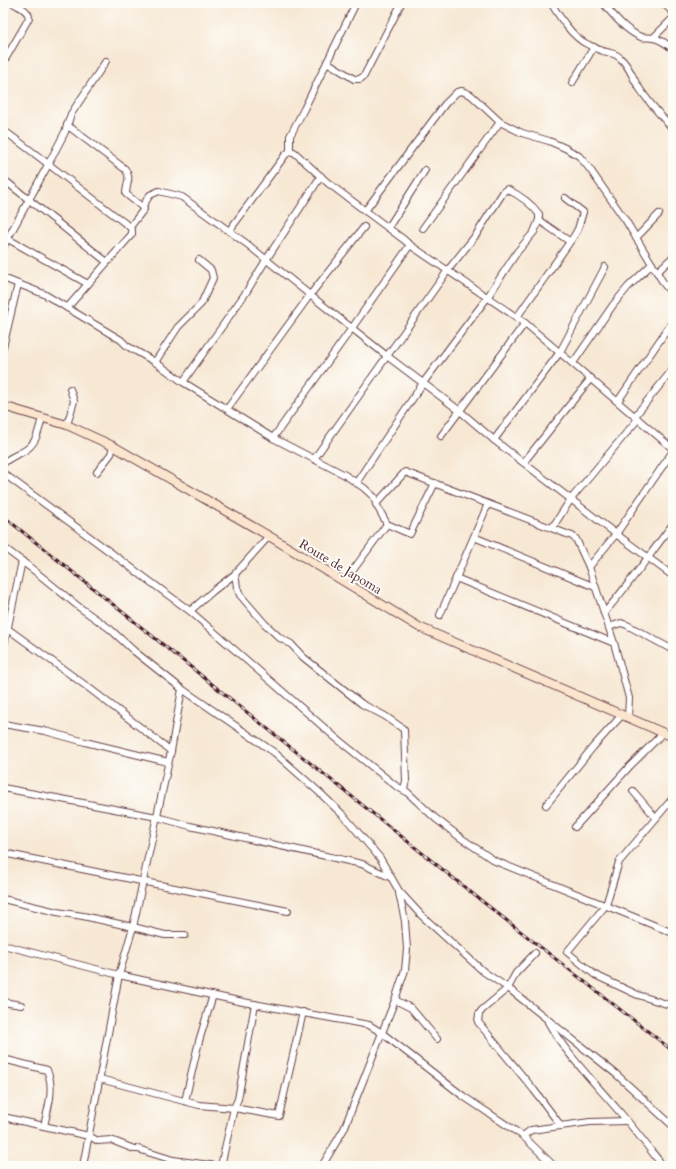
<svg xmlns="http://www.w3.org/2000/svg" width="676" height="1169" font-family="Cardo,serif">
	<rect width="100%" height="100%" fill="#fdfcf7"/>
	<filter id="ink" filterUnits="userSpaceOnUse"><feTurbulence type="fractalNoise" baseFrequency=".025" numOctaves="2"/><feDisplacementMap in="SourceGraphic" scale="8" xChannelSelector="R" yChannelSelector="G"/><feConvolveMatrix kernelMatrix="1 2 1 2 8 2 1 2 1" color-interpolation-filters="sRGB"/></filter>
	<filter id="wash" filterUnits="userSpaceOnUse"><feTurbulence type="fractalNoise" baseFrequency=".012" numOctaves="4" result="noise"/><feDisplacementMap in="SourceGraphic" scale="16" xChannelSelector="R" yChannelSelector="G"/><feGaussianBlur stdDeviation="0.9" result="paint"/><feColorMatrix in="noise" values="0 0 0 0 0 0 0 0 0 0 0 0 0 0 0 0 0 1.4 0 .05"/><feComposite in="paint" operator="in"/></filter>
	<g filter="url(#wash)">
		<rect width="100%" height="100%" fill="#f7e8d4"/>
	</g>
	<g filter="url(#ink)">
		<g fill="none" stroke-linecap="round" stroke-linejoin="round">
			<g stroke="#643d44" stroke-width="8">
				<g id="street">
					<path d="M551,3C559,16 572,37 587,44C593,47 600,51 607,52C612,54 616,53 620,58C629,65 632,77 638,86C648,102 661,116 673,129"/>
					<path d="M603,3C613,15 626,31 641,37C645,38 650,37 654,38C662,40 667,44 673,49"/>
					<path d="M663,3L673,12"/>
					<path d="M653,38L673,18"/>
					<path d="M327,62L354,79H360L364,76L400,6"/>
					<path d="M3,63L29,18C29,10 19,7 13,3"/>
					<path d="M572,83L594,47"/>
					<path d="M67,125L125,169C132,179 126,183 126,194L142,207L144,209L130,227"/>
					<path d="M3,130C46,161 87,195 130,227L132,231V234L67,308"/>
					<path d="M290,152V136L304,109L356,3"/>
					<path d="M3,179L107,262"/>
					<path d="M142,207L150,195L159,191L182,197L247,244L310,295L387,356L460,411L494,440L616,534L673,576"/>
					<path d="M365,211L445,104L457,92L462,91L471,95L500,122L522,133L549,141L565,148L579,156L589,168L626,221L664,284L673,295"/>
					<path d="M539,220L569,241"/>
					<path d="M388,228L425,170"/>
					<path d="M423,228L500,122"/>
					<path d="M229,231L286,154L290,152H294L328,183L403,239L410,245L525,323L673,449"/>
					<path d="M636,238L659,214"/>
					<path d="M8,239L88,284"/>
					<path d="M3,247L49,163L65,132L71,114L106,61"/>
					<path d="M657,272L673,257"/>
					<path d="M3,278L44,294L121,340L127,346L155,362L183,382L273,438L345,475L364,488L374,497L376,504L387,524L410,534L435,483"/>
					<path d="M517,317L574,236L578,229L583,212L565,198"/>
					<path d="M3,347L18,284"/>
					<path d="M155,362L178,327L201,304L213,278L211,270L199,260"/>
					<path d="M573,363L613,305L628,287L652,264"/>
					<path d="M183,382L247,291L266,260L321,176"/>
					<path d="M618,401L673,321"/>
					<path d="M227,409L310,295L364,227"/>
					<path d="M635,416L673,369"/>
					<path d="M67,425L74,401L70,389"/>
					<path d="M441,436L525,323"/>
					<path d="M273,438L352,328L410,245"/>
					<path d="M494,440L560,352L605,267"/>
					<path d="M314,459L448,270L476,235L504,191L507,189C519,195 531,203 539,214V220L534,232L517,252L487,298L423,383L356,483"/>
					<path d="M524,462L591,378"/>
					<path d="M3,464C10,456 19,455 27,449C37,442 39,429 42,418"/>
					<path d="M97,472L111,454L113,446"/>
					<path d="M3,473L190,611L336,738L396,786L407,792L435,818L461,838L495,861L624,913L673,933"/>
					<path d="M376,504L405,472L572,536L576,539L589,567L614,643L629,698L628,718"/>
					<path d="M552,528L571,499L638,419"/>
					<path d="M474,537L595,587"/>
					<path d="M3,547L31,568L79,607L110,629L134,651L182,689L275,753L319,792L344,816L380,858L399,891L421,915L484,972L508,988L616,1074L673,1126"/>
					<path d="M589,567L616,534L673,451"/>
					<path d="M235,574L237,587L240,595L265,624L280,638L291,644L303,657L362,704L385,716L402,728L404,730L406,781L404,789"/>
					<path d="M456,578L614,643"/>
					<path d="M345,581L387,524"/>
					<path d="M190,611L213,591L235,574L269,536"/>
					<path d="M604,613C629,585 650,554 673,524"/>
					<path d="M440,615L488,504"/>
					<path d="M609,627L621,623L627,625L673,650"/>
					<path d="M8,629L89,688L171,751"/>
					<path d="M3,650L22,561"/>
					<path d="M3,724L45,731L85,742L168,762"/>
					<path d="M3,788L157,817L190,826L362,864L390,877"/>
					<path d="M633,791L656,818"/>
					<path d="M673,798L619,862L606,905L567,952L595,975L638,995L673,1006"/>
					<path d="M546,805L593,747L622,715"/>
					<path d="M575,827L629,767L663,733"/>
					<path d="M3,853L288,911"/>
					<path d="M3,899L57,912L83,916L133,927L165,935H185"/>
					<path d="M3,945L119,975L243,1002L369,1025L382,1033L463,1096L523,1136L554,1166"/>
					<path d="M535,953L516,973L508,988L482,1010L479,1014L478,1022L534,1090L561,1126"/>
					<path d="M395,1000L411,1008L437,1039"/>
					<path d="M3,1002L21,1005"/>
					<path d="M548,1022C565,1053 594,1082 617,1109C633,1127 648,1147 663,1166"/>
					<path d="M3,1059L47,1070C55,1089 48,1107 44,1126"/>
					<path d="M100,1079L199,1105L234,1108L279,1116L303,1012"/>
					<path d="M185,1101L199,1041L213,995"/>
					<path d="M3,1117L89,1136L98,1141L111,1140L134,1149H138L173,1160L217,1166"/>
					<path d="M523,1136L531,1130L590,1122L626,1121"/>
					<path d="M83,1166L119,975L133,927L171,751L182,689"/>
					<path d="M221,1166L234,1108L238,1099L255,1004"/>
					<path d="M322,1166L344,1129L395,1000L405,970L407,949L405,921L399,893"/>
				</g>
			</g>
			<g stroke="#643d44" stroke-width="10">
				<path id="secondary" d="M3,406L67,425L113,446L269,536L419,627L673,737"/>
			</g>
			<use href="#street" stroke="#fff" stroke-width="6"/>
			<use href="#secondary" stroke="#fce5cf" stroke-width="8"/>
			<g stroke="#4a1f2b" stroke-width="3">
				<path id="rail" d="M3,516L478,898L673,1051"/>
			</g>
			<use href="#rail" stroke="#fdfcf7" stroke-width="1.5" stroke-dasharray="4.5" stroke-linecap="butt"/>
		</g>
	</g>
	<g text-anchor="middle" stroke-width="4" stroke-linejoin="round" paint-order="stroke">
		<g font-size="13" fill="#4a1f2b" stroke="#fdfcf7">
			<text transform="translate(341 566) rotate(31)" y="5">Route de Japoma</text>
		</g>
	</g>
	<rect width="676" height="1169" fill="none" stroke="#fdfcf7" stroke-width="16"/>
</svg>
